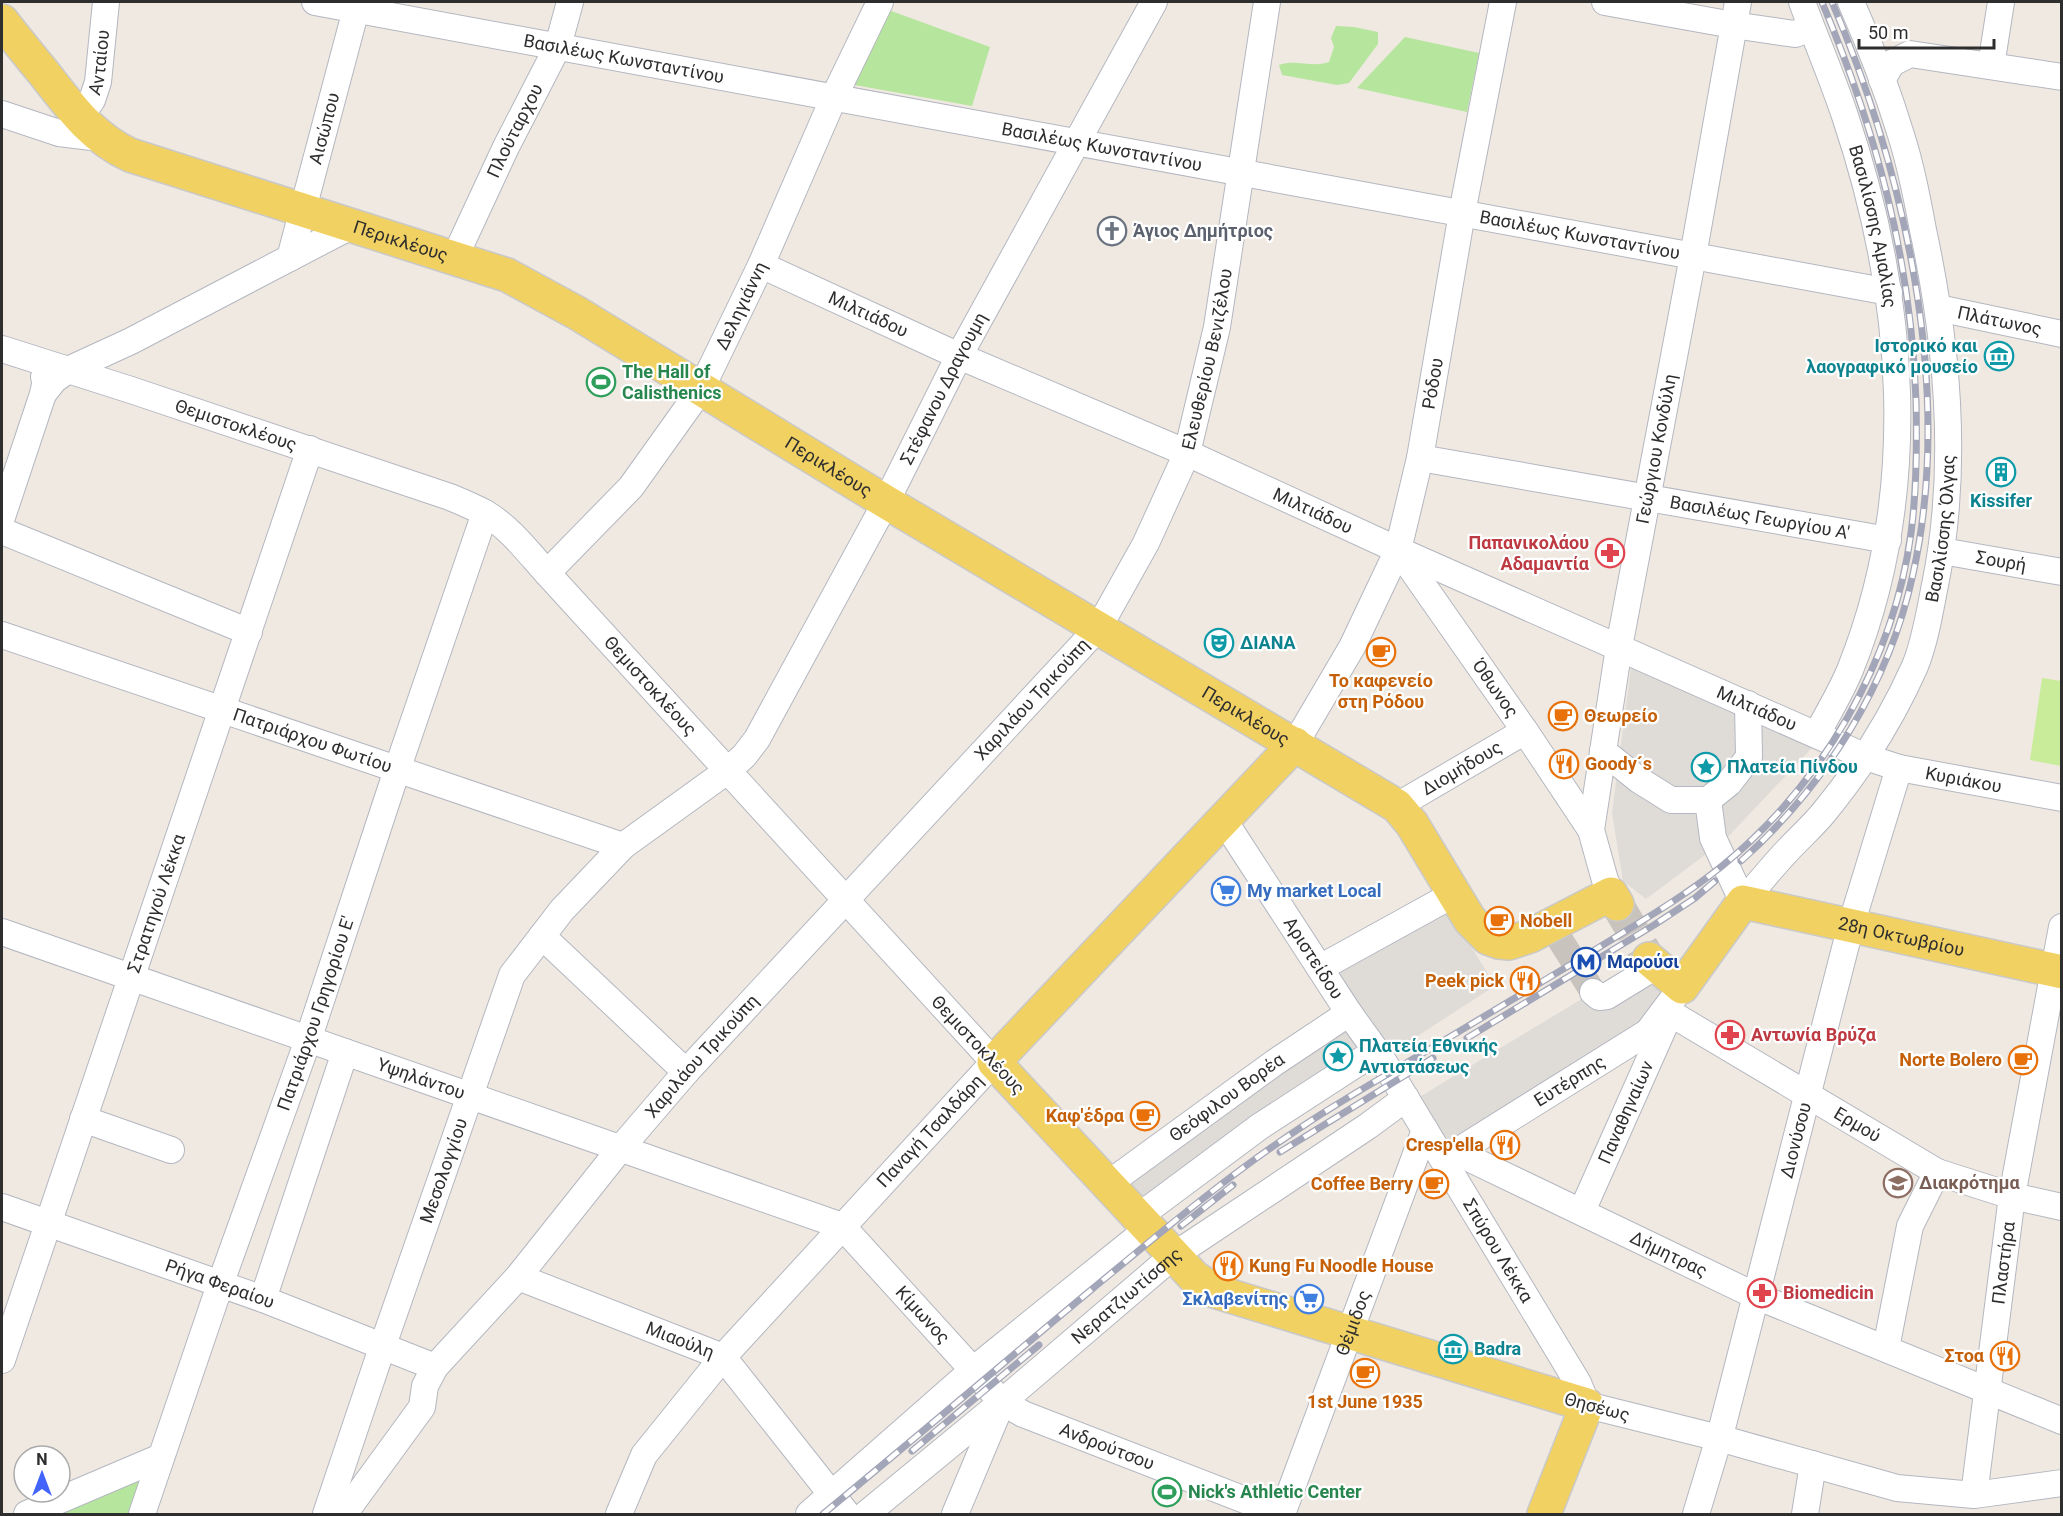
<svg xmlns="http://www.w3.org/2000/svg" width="2063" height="1516" font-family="Roboto,sans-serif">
	<rect width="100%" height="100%" fill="#efe9e1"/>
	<g fill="#b6e59e">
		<path d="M883,8L990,47L972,106L849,84Z"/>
		<path d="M1336,26L1354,27L1378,32V44L1349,83L1337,85L1282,75L1279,65C1296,59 1312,68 1329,62L1334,47L1331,38Z"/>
		<path d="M1405,37L1479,53L1467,112L1357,88Z"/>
		<path d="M152,1470L136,1514H44Z"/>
	</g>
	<path fill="#c9ec9a" d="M2042,678L2061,681V766L2030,760Z"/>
	<g fill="#dfdcd8">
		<path d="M1632,660L1812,748L1725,840L1646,899L1623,881L1612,813Z"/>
		<path d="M1444,901L1495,986L1323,1097L1154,1217L1123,1180L1351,1017L1330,966Z"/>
		<path d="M1638,965L1670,989L1642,1029L1451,1147L1416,1099Z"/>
	</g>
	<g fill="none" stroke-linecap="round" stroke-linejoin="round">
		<path stroke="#c8c4bd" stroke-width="26" stroke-dasharray="26 13" stroke-linecap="butt" d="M1559,938L1593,992"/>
		<path stroke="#c8c4bd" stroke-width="33" stroke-dasharray="33 16" stroke-linecap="butt" d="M1617,904L1649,959"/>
		<g stroke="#b4b7c1" stroke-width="28">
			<g id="minor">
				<path id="s1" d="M315,2L1889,292"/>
				<path d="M1605,2L1733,25L1795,34L1811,28"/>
				<path id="s2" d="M1802,2C1816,40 1832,77 1845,116C1905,294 1922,492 1850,670C1841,692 1828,713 1817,734"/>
				<path d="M1991,66L2001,2"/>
				<path d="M1882,80L1892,63L1910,54L2062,77"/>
				<path d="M2,114L59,133L100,138"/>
				<path id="s3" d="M79,117L92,100L98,82L106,2"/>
				<path id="s4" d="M290,258L358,2"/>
				<path id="s5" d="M454,259L506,147L558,46L570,2"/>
				<path id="s6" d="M761,265L959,356L1187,453L1398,550L1866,757L1899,768L2062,798"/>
				<path id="s7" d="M1938,308L2062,334"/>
				<path id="s8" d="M2,349L131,390L450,497C462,502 474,507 485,513C509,527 528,552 547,573L994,1062L723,1357L644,1455L619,1514"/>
				<path d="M43,394L54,380L68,370L131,341L351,226"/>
				<path id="s9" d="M1420,458L1888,540"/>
				<path d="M2,517L43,394L46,380L44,377"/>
				<path d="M2,531L249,632"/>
				<path id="s10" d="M1399,551L1525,731L1591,830"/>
				<path id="s11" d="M1942,551L2062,572"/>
				<path id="s12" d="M547,573L631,487L701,389L761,265L834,97L880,2"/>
				<path id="s13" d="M2,635L623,846"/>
				<path id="s14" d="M1295,744L1352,647L1398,550L1420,458L1462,213L1503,2"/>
				<path id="s15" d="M1603,751L1639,780L1671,800H1708L1713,838L1743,902C1758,884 1772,867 1788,850C1800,837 1814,825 1825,811C1861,767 1892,718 1915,666C1925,642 1930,610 1935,585C1959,468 1948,346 1923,230C1917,198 1911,166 1901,135C1887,89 1870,45 1851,2"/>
				<path d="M1708,800L1729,783L1749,757L1748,704"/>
				<path id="s16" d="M1397,806L1525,731"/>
				<path id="s17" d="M1223,819L1349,1013L1382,1059L1578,1383L1587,1405L1719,1438L1897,1488L1974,1495L2062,1483"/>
				<path id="s18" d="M1611,894L1605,880L1591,830L1619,647L1693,256L1738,2"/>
				<path id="s19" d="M2,932L842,1226L1002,1402L1023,1414L1281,1514"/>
				<path d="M542,936L686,1072"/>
				<path d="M1320,968L1454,894"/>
				<path d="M1593,992L1599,997L1607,996L1656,966"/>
				<path id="s20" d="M1665,1010L1937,1172L2012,1196L2062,1207"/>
				<path d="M83,1119L171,1150"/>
				<path id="s21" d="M1456,1152L1756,1296L2062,1421"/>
				<path id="s22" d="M1445,1159L1648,1032L1675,996"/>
				<path id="s23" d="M1108,1184L1274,1063L1349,1013"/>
				<path id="s24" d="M2,1207L263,1299L435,1367"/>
				<path id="s25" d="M1582,1211L1667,1020"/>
				<path d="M1138,1217L1259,1127L1376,1051"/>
				<path id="s26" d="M518,1277L723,1357L847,1514"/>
				<path d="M263,1299L345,1052"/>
				<path d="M1886,1348L1910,1226L1937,1172"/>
				<path id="s27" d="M2,1360L310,449"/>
				<path id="s28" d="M1974,1495L2012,1196L2062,927"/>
				<path d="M27,1514L161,1457"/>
				<path id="s29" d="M142,1514L220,1285L308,1040L397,770L485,513"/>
				<path id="s30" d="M326,1514L383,1345L512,975L562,910L623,846L727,771L744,756L757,739L886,502L959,356L1154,2"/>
				<path id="s31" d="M344,1514L422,1407L425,1386L435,1367L518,1277L620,1149L686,1072L1099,627L1146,543L1187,453L1217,327L1267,2"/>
				<path d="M809,1514L973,1370L1149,1228"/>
				<path id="s32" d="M866,1514L1002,1402L1173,1256L1368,1126L1406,1098"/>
				<path d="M955,1514L1000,1407"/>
				<path id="s33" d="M1282,1514L1425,1130"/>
				<path id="s34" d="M1696,1514L1722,1428L1851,925L1899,768"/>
				<path d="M1805,1514L1813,1464"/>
			</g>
		</g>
		<g stroke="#c9c9c9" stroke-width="36">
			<g id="major">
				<path id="s35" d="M2,21C15,38 29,55 43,72C69,105 91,137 130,155L507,275L577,313L886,502L1397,806L1412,824L1470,920L1488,938L1499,942L1509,943L1530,936L1611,894L1617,904"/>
				<path d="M1295,744L994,1062L1194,1277L1214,1291L1587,1405L1544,1514"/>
				<path id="s36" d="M1649,959L1682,987L1743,902L2062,972"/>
			</g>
		</g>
		<use href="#minor" stroke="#fff" stroke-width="26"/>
		<use href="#major" stroke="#f2d163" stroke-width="33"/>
		<g stroke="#a3a6b8" stroke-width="7">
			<g id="rail">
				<path d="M1741,861C1825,786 1889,685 1913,574C1954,389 1905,173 1832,2"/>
				<path d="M1467,1038L1654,925L1695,898L1715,881"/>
				<path d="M1280,1152L1433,1058"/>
				<path d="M1181,1226L1233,1185"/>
				<path d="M912,1451L1039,1345"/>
				<path d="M823,1514C913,1440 1002,1364 1091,1290C1160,1233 1228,1175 1303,1126C1337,1103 1373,1083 1408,1062C1467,1027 1526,991 1585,956C1631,927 1680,900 1722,866C1822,785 1894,661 1911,533C1917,489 1917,444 1916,400C1911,258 1876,131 1822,2"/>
			</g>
		</g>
		<use href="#rail" stroke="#fff" stroke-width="4.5" stroke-dasharray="14" stroke-linecap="butt"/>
	</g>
	<defs>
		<g id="church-ring" transform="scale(1.5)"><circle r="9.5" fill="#fff" stroke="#6b7280" stroke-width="1.5"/><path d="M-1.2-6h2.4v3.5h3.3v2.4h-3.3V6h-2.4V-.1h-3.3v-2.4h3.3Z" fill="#6b7280"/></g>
		<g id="museum-ring" transform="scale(1.5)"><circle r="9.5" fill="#fff" stroke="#0f9aa8" stroke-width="1.5"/><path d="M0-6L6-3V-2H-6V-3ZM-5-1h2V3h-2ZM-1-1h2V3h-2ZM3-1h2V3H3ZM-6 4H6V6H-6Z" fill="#0f9aa8"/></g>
		<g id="stadium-ring" transform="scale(1.5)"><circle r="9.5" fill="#fff" stroke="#2e9e5b" stroke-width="1.5"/><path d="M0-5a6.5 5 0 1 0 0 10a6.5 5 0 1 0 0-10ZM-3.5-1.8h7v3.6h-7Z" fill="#2e9e5b"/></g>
		<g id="building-ring" transform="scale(1.5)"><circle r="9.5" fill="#fff" stroke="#0f9aa8" stroke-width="1.5"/><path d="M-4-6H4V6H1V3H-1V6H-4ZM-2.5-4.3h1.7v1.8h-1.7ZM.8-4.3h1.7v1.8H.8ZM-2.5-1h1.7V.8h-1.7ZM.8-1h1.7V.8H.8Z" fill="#0f9aa8"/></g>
		<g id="pharmacy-ring" transform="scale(1.5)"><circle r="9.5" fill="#fff" stroke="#e0444e" stroke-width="1.5"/><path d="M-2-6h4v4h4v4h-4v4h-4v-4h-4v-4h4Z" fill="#e0444e"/></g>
		<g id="theatre-ring" transform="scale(1.5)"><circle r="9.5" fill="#fff" stroke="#0f9aa8" stroke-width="1.5"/><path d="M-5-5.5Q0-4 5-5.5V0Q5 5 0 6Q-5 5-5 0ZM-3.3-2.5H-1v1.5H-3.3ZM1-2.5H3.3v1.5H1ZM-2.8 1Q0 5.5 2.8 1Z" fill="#0f9aa8"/></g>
		<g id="cafe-ring" transform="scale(1.5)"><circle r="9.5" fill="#fff" stroke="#e8710a" stroke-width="1.5"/><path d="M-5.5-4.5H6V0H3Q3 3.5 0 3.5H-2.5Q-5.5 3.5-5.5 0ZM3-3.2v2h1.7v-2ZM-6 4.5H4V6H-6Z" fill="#e8710a"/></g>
		<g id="restaurant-ring" transform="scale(1.5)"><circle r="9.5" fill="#fff" stroke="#e8710a" stroke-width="1.5"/><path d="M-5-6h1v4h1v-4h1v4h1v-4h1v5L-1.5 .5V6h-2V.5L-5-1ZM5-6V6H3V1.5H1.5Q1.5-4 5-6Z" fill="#e8710a"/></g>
		<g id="sight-ring" transform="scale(1.5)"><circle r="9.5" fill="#fff" stroke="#0f9aa8" stroke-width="1.5"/><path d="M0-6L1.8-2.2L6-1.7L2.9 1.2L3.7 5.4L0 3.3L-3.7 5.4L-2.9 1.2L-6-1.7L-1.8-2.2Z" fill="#0f9aa8"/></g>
		<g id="supermarket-ring" transform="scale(1.5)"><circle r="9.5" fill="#fff" stroke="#3f7fe0" stroke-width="1.5"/><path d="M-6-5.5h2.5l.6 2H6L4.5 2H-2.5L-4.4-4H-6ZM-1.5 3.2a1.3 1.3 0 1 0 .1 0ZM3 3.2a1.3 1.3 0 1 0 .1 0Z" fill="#3f7fe0"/></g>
		<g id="metro-ring" transform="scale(1.5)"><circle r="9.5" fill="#fff" stroke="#1a4fb4" stroke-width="1.5"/><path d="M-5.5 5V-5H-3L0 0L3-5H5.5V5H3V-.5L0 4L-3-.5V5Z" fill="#1a4fb4"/></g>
		<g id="school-ring" transform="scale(1.5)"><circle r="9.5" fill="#fff" stroke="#8d6e63" stroke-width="1.5"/><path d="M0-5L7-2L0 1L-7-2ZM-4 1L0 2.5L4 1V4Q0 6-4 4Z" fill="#8d6e63"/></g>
	</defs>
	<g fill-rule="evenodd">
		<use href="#church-ring" x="1112" y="231"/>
		<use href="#museum-ring" x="1999" y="356"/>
		<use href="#stadium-ring" x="601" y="382"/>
		<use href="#building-ring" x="2001" y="472"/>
		<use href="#pharmacy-ring" x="1610" y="553"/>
		<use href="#theatre-ring" x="1219" y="643"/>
		<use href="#cafe-ring" x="1381" y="652"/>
		<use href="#cafe-ring" x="1563" y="716"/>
		<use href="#restaurant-ring" x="1564" y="764"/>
		<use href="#sight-ring" x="1706" y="767"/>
		<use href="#supermarket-ring" x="1226" y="891"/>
		<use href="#cafe-ring" x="1499" y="921"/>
		<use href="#metro-ring" x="1586" y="962"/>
		<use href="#restaurant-ring" x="1525" y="981"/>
		<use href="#pharmacy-ring" x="1730" y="1035"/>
		<use href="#sight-ring" x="1338" y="1056"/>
		<use href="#cafe-ring" x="2023" y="1060"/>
		<use href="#cafe-ring" x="1145" y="1116"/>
		<use href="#restaurant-ring" x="1505" y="1145"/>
		<use href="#school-ring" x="1898" y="1183"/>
		<use href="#cafe-ring" x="1434" y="1184"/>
		<use href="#restaurant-ring" x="1228" y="1266"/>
		<use href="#pharmacy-ring" x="1762" y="1293"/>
		<use href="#supermarket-ring" x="1309" y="1299"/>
		<use href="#museum-ring" x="1453" y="1349"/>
		<use href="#restaurant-ring" x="2005" y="1356"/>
		<use href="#cafe-ring" x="1365" y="1373"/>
		<use href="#stadium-ring" x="1167" y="1492"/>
	</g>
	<g text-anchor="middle" stroke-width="4.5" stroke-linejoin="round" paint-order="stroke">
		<g font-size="18" fill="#2e2e2e" stroke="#fff">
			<text dy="6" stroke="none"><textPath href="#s1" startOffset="314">Βασιλέως Κωνσταντίνου</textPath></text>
			<text dy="6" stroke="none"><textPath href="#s3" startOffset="60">Ανταίου</textPath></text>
			<text dy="6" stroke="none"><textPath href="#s4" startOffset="134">Αισώπου</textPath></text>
			<text dy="6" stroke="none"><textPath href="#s5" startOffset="142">Πλούταρχου</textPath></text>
			<text dy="6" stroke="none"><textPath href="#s1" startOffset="800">Βασιλέως Κωνσταντίνου</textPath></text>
			<text dy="6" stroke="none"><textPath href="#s2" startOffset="236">Βασιλίσσης Αμαλίας</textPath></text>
			<text dy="6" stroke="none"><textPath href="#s1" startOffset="1286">Βασιλέως Κωνσταντίνου</textPath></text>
			<text dy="6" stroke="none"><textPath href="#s35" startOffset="471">Περικλέους</textPath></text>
			<text dy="6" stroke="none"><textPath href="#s12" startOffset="333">Δεληγιάννη</textPath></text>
			<text dy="6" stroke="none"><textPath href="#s6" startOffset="118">Μιλτιάδου</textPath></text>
			<text dy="6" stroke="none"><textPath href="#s7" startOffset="63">Πλάτωνος</textPath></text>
			<text dy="6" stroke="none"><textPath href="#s31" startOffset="1461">Ελευθερίου Βενιζέλου</textPath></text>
			<text dy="6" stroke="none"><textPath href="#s14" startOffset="390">Ρόδου</textPath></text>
			<text dy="6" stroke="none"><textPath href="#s30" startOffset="1310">Στέφανου Δραγουμη</textPath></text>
			<text dy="6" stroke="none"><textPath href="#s8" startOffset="246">Θεμιστοκλέους</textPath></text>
			<text dy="6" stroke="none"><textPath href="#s18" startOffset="454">Γεώργιου Κονδύλη</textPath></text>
			<text dy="6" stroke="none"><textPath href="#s35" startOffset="957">Περικλέους</textPath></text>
			<text dy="6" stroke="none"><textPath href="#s6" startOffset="604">Μιλτιάδου</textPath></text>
			<text dy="6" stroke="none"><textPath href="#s9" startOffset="345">Βασιλέως Γεωργίου Α'</textPath></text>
			<text dy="6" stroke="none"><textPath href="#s15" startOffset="664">Βασιλίσσης Όλγας</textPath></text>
			<text dy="6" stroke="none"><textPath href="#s11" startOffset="60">Σουρή</textPath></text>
			<text dy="6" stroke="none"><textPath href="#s8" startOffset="750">Θεμιστοκλέους</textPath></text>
			<text dy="6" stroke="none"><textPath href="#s10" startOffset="168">Όθωνος</textPath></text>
			<text dy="6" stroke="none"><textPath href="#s31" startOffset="1071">Χαριλάου Τρικούπη</textPath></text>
			<text dy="6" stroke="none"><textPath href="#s6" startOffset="1090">Μιλτιάδου</textPath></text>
			<text dy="6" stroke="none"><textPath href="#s35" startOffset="1443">Περικλέους</textPath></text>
			<text dy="6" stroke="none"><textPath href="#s13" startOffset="328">Πατριάρχου Φωτίου</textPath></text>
			<text dy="6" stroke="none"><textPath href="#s16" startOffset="75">Διομήδους</textPath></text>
			<text dy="6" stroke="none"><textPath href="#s6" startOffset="1310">Κυριάκου</textPath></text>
			<text dy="6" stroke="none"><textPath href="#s27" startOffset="482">Στρατηγού Λέκκα</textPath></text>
			<text dy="6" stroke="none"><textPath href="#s36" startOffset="310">28η Οκτωβρίου</textPath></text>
			<text dy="6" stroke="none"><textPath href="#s17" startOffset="166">Αριστείδου</textPath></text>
			<text dy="6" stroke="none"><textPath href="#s29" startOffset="530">Πατριάρχου Γρηγορίου Ε'</textPath></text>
			<text transform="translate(978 1045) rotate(47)" y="6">Θεμιστοκλέους</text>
			<text dy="6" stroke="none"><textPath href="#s31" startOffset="585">Χαριλάου Τρικούπη</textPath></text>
			<text dy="6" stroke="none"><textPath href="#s19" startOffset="444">Υψηλάντου</textPath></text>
			<text dy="6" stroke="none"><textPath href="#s22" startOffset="147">Ευτέρπης</textPath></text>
			<text dy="6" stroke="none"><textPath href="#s23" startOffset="147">Θεόφιλου Βορέα</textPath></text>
			<text dy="6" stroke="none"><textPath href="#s25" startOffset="108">Παναθηναίων</textPath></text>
			<text dy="6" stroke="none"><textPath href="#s20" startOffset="224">Ερμού</textPath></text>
			<text transform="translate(930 1131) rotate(-47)" y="6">Παναγή Τσαλδάρη</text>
			<text dy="6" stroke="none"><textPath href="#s34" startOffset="387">Διονύσου</textPath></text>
			<text dy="6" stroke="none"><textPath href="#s30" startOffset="363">Μεσολογγίου</textPath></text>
			<text dy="6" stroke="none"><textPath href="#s17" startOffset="512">Σπύρου Λέκκα</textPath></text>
			<text dy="6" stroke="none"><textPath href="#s21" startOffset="236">Δήμητρας</textPath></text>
			<text dy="6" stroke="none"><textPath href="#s28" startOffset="234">Πλαστήρα</textPath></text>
			<text dy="6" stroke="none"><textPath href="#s24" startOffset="231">Ρήγα Φεραίου</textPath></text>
			<text dy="6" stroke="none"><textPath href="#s32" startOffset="340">Νερατζιωτίσσης</textPath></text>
			<text dy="6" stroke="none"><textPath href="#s19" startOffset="1010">Κίμωνος</textPath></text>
			<text dy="6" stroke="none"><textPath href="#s33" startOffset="204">Θέμιδος</textPath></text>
			<text dy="6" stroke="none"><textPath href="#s26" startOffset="174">Μιαούλη</textPath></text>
			<text transform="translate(1597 1407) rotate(15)" y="6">Θησέως</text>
			<text dy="6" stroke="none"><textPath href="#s19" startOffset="1242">Ανδρούτσου</textPath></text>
		</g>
		<g font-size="18" font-weight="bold" fill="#5b616d" stroke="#fff" text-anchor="start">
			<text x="1133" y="237">Άγιος Δημήτριος</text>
		</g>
		<g font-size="18" font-weight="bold" fill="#0d838f" stroke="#fff" text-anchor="start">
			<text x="1978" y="352" text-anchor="end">Ιστορικό και<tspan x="1978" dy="21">λαογραφικό μουσείο</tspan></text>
			<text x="2001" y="507" text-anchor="middle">Kissifer</text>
			<text x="1240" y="649">ΔΙΑΝΑ</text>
			<text x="1727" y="773">Πλατεία Πίνδου</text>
			<text x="1359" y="1052">Πλατεία Εθνικής<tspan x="1359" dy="21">Αντιστάσεως</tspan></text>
			<text x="1474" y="1355">Badra</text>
		</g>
		<g font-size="18" font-weight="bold" fill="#27864d" stroke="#fff" text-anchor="start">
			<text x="622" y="378">The Hall of<tspan x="622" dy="21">Calisthenics</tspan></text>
			<text x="1188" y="1498">Nick's Athletic Center</text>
		</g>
		<g font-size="18" font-weight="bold" fill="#be3a42" stroke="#fff" text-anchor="start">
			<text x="1589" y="549" text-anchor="end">Παπανικολάου<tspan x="1589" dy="21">Αδαμαντία</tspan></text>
			<text x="1751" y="1041">Αντωνία Βρύζα</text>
			<text x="1783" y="1299">Biomedicin</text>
		</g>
		<g font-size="18" font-weight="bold" fill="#c56008" stroke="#fff" text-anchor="end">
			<text x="1381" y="687" text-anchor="middle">Το καφενείο<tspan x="1381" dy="21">στη Ρόδου</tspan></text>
			<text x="1584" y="722" text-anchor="start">Θεωρείο</text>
			<text x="1585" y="770" text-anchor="start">Goody´s</text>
			<text x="1520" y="927" text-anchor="start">Nobell</text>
			<text x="1504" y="987">Peek pick</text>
			<text x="2002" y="1066">Norte Bolero</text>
			<text x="1124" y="1122">Καφ'έδρα</text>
			<text x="1484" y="1151">Cresp'ella</text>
			<text x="1413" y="1190">Coffee Berry</text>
			<text x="1249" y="1272" text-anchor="start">Kung Fu Noodle House</text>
			<text x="1984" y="1362">Στοα</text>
			<text x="1365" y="1408" text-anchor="middle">1st June 1935</text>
		</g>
		<g font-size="18" font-weight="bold" fill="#366cbe" stroke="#fff" text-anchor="start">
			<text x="1247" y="897">My market Local</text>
			<text x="1288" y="1305" text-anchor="end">Σκλαβενίτης</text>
		</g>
		<g font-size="18" font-weight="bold" fill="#164399" stroke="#fff" text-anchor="start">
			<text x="1607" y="968">Μαρούσι</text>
		</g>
		<g font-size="18" font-weight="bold" fill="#785e54" stroke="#fff" text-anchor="start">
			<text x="1919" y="1189">Διακρότημα</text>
		</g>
	</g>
	<rect width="2063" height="1516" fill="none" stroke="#2e2e2e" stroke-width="6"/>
	<g transform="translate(42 1474)"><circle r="28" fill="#ffffff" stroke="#ababab" stroke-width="1.5"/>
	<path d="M0-4.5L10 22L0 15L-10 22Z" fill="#4264fb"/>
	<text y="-9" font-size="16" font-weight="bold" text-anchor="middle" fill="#2e2e2e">N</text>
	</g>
	<path d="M1859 39v9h135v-9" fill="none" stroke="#2e2e2e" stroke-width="3"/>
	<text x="1868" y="39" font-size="18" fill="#2e2e2e" stroke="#ffffff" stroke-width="4.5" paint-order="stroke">50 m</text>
</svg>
